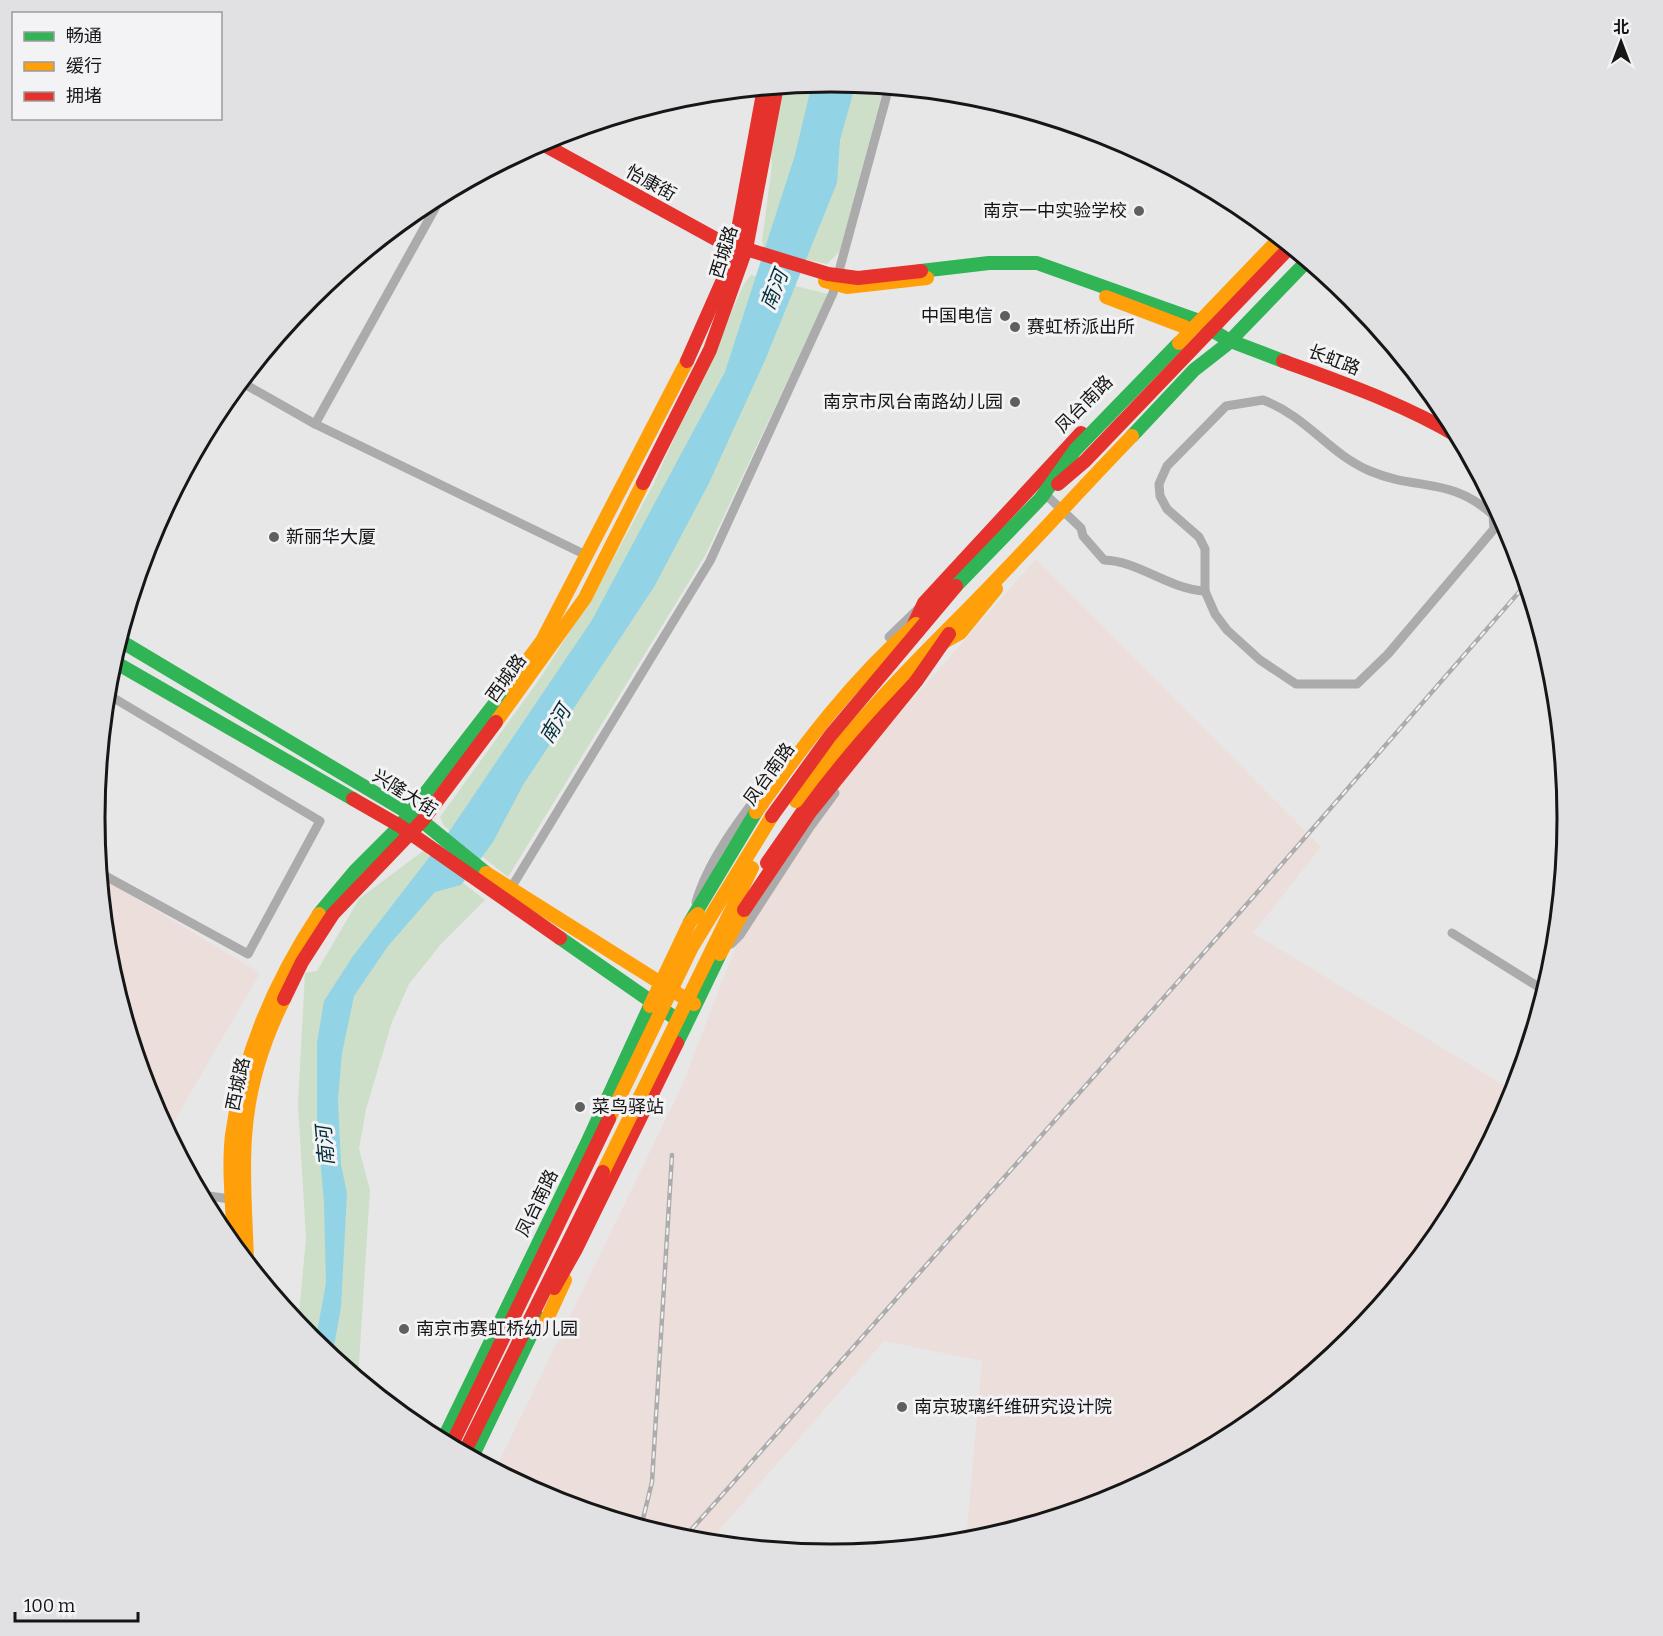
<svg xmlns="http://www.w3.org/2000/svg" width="1663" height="1636" font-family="Bitter,'Noto Sans SC',serif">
	<rect width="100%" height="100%" fill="#e7e7e7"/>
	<g fill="#ecdedb">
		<path d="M1036,559L1321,847L1253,933L1515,1092L1444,1228L1352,1339L1241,1431L1113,1499L975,1541L966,1542L982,1361L884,1341L708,1543L687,1541L549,1499L495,1470L682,1086L740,935L810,827L860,759Z"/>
		<path d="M100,877L260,973L168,1132L150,1100L109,961Z"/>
	</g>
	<g fill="#cddfc8">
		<path d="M832,81L884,86L840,251L827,264L764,250L762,241L772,165L765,88Z"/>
		<path d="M751,275L828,294L706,554L508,877L444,826L440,817L541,677L600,584L653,485L744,284Z"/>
		<path d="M423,851L485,900L441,944L409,984L392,1022L366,1109L359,1149L370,1190L358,1378L310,1339L298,1324L306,1238L298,1104L305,973L317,971L359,899Z"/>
	</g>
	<path fill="#92d3e6" d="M832,81L856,83L840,140L837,183L766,358L709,483L654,587L523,785L493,842L461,885L435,892L388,946L354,996L342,1053L338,1099L341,1164L347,1194L341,1307L332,1357L315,1343L326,1283L324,1203L317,1122V1043L324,1001L353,956L451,829L592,620L725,372L795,155L812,83Z"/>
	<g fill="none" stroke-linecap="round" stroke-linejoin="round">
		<g stroke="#ababac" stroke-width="9">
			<path d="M241,382L315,424L588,556"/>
			<path d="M1263,400C1308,417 1328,453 1370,471C1417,491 1450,476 1493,515L1494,529L1388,654L1357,684H1296L1260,660L1227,630L1215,614L1205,591V549L1199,537L1167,509L1160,496L1159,484L1167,466L1226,406Z"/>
			<path d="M315,424L443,194"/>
			<path d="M1043,492L1081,528L1083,536L1104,560C1139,561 1168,589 1205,591"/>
			<path d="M889,637L918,609"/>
			<path d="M100,873L248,954L320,821L107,694"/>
			<path d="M511,888L710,561L833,293L889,87"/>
			<path d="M696,902C708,861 739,820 765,786"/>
			<path d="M1452,933L1545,991"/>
			<path d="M731,944L740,935L810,827L835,793"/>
			<path d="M202,1195L237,1200"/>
		</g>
		<g stroke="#30b455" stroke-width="14">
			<path d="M921,271L989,263H1037L1194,319L1228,340L1283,361"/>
			<path d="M119,640L422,821L486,873"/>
			<path d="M113,661L353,799"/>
			<path d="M319,914L355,871L400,826L509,685"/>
			<path d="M690,922L756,812"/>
			<path d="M560,938L685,1025"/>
			<path d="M677,1043L720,954L722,944"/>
			<path d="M442,1442L588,1141L650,1006"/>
			<path d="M472,1457L539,1318"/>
		</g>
		<g stroke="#ff9f0a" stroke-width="14">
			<path d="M825,281L847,287L927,278"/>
			<path d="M1106,297L1185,327"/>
			<path d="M939,645L960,633L996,589"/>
			<path d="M509,685L542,641L687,361"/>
			<path d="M496,722L585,598L643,483"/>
			<path d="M486,873L694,1004"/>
			<path d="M720,954L744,910"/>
			<path d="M650,1006L690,922L698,914"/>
			<path d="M234,1246C233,1211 228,1169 232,1135C243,1054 274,982 319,914"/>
			<path d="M247,1262C246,1221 242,1178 245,1137C248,1090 263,1041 284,999"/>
			<path d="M541,1332L565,1280"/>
		</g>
		<g stroke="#e5322d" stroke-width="14">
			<path d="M539,142L734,249H746L828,274L858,278L921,271"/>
			<path d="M687,361L733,257L764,88"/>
			<path d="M1283,361C1343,383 1404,404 1459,437"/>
			<path d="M643,483L710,350L746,249L777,86"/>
			<path d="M910,633L924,603L1081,433"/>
			<path d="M353,799L400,826L560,938"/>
			<path d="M767,863L831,771L902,684"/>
			<path d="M284,999L302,962L333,914L422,821L496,722"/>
			<path d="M554,1288L576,1249L677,1043"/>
		</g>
		<g stroke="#acacac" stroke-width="4.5">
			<g id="rail">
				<path d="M641,1527L652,1482L672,1155"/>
				<path d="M683,1539L1247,904L1527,583"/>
			</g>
		</g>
		<use href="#rail" stroke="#f3f3f5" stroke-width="2" stroke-dasharray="7" stroke-linecap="butt"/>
		<g stroke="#30b455" stroke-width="14">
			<path d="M1132,436L1194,370L1226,345L1308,260"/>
			<path d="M956,586L1041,498L1075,450L1179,343"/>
		</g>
		<g stroke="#ff9f0a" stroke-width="14">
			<path d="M1179,343L1280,238"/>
			<path d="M796,801C845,734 901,676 959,618C1018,559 1074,496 1132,436"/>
			<path d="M756,812C804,744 853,679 916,624"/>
			<path d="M609,1119L692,947L772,816"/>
			<path d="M603,1172L752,868"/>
		</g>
		<g stroke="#e5322d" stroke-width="14">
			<path d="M1058,484L1085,461L1291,246"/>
			<path d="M772,816L830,736L956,586"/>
			<path d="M744,910L810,812L917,680L949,634"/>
			<path d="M451,1446L609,1119"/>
			<path d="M464,1453L603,1172"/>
		</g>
	</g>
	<g fill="#5f5f5f" stroke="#f3f3f5" stroke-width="2">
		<circle cx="1139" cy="211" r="6"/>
		<circle cx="1005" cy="316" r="6"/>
		<circle cx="1015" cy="327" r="6"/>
		<circle cx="1015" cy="402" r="6"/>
		<circle cx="274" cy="537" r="6"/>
		<circle cx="580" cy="1107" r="6"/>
		<circle cx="404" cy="1329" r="6"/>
		<circle cx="902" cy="1407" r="6"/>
	</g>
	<g text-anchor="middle" stroke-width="6" stroke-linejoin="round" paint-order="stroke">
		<g font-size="18" fill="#161616" stroke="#f3f3f5">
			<text transform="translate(651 183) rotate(29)" y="6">怡康街</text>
			<text transform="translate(724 252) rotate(-73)" y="6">西城路</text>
			<text transform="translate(1334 360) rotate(21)" y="6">长虹路</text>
			<text transform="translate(1084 404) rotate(-45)" y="6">凤台南路</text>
			<text transform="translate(506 678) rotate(-54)" y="6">西城路</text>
			<text transform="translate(769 774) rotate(-54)" y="6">凤台南路</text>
			<text transform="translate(405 793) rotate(32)" y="6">兴隆大街</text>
			<text transform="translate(238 1084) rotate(-78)" y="6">西城路</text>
			<text transform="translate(537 1203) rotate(-64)" y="6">凤台南路</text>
		</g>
		<g font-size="18" fill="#161616" stroke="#f3f3f5" text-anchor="start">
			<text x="1127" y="217" text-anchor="end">南京一中实验学校</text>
			<text x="993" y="322" text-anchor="end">中国电信</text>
			<text x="1027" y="333">赛虹桥派出所</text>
			<text x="1003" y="408" text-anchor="end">南京市凤台南路幼儿园</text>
			<text x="286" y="543">新丽华大厦</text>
			<text x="592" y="1113">菜鸟驿站</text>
			<text x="416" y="1335">南京市赛虹桥幼儿园</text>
			<text x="914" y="1413">南京玻璃纤维研究设计院</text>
		</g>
		<g font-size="20" font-style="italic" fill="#012f3a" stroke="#f3f3f5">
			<text transform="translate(774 290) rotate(-68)" y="7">南河</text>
			<text transform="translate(555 724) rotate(-59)" y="7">南河</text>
			<text transform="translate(325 1146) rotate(-95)" y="7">南河</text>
		</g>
	</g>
	<path d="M0 0H1663V1636H0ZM105 818a726 726 0 1 1 1452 0a726 726 0 1 1-1452 0Z" fill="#e1e1e3" fill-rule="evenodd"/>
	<path fill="none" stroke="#161616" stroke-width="3" d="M105 818a726 726 0 1 1 1452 0a726 726 0 1 1-1452 0Z"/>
	<rect x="12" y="12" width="210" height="108" fill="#f3f3f5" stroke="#9b9b9c" stroke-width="1.5"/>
	<rect x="24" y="32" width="30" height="9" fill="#30b455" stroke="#9b9b9c" stroke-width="1.5"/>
	<text x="66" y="42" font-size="18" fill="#161616">畅通</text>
	<rect x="24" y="62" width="30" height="9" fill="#ff9f0a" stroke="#9b9b9c" stroke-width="1.5"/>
	<text x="66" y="72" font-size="18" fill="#161616">缓行</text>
	<rect x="24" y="92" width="30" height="9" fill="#e5322d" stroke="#9b9b9c" stroke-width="1.5"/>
	<text x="66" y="102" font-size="18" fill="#161616">拥堵</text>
	<g transform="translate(1621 42)" stroke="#f3f3f5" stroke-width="4.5" paint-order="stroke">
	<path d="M0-4.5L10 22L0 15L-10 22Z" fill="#161616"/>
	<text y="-9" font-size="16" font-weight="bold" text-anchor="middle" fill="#161616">北</text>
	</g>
	<path d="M15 1612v9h123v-9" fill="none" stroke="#161616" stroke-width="3"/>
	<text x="24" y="1612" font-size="18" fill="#161616" stroke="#f3f3f5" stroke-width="4.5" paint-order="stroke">100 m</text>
</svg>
